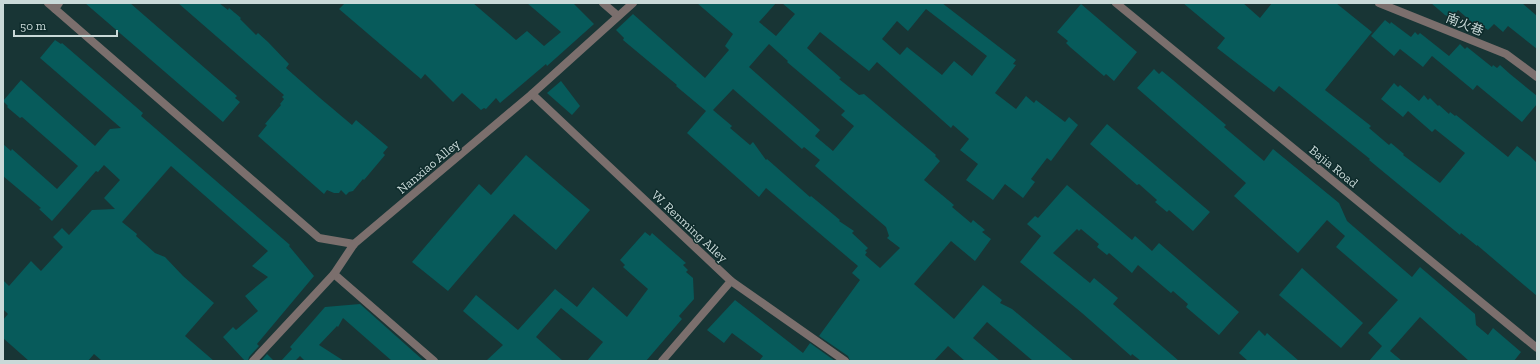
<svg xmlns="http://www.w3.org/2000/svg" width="1540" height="364" font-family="'Zilla Slab','Noto Sans SC',serif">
	<rect width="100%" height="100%" fill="#183535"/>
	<g fill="#075b5b" fill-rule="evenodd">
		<path d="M85,3H130L237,96L235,98L240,102L223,122Z"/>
		<path d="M178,3H219L228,10L229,8L241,18L240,19L256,35L258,33L268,42L289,64L286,68L320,98L352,125L356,120L388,147L383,153L385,155L364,180L363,179L353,191L349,192L346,195L341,190L339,193H334L327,190L324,194L258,136L267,125L265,124L281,105L280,104L284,99L282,97L284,95Z"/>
		<path d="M345,3H473L516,40L527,31L544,46L561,32L527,3H573L594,24L547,66L546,64L500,103L496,98L486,109L484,108L481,110L462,93L453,102L425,74L421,79L339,9Z"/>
		<path d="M697,3H776L759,22L776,36L795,14L782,3H942L1016,60L1013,64L1016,65L995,93L1016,109L1026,96L1034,103L1036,100L1065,122L1069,117L1078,125L1051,161L1047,158L1031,179L1035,182L1023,198L1005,184L993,200L966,180L978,164L960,150L969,139L953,125L951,128L877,62L869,71L820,32L807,48L841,78L839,79L859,95L864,94L936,155L935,156L940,161L924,180L954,205L952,207L971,223L973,220L985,230L982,232L991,239L975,261L951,241L914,284L954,319L983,285L1002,300L1000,303L1012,309L1074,361H1033L987,322L973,338L1000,361H965L948,346L934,361H850L848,356L819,336L860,280L852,273L858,266L766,188L759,197L687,133L706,111L676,86L677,85L623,40L624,38L616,30L633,14L705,78L729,50L725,46L733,34ZM926,9L987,56L972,76L954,61L942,75L907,47L900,55L882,39L897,21L908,31ZM769,44L788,61L787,62L845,111L841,115L854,126L833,151L815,136L820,130L749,67ZM733,89L802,149L804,147L820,160L815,166L886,227L889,236L887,238L900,248L880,268L865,255L867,252L865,251L868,248L852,233L854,231L839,221L840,220L811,196L810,197L767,159L766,160L753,142L750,145L730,128L732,126L713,110Z"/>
		<path d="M1183,3H1243L1260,18L1272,3H1336L1372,32L1325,90L1371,126L1369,128L1389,145L1391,143L1404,154L1403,155L1440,183L1465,153L1435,129L1432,132L1408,111L1403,117L1381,99L1394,83L1398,87L1400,85L1419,101L1424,95L1428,100L1430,98L1438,106L1439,105L1449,114L1450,112L1455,116L1456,115L1508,157L1517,146L1530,156L1537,163V296L1477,245V246L1461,233L1460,235L1369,160L1370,159L1279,86L1274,92L1217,48L1225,38Z"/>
		<path d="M1431,3H1522L1537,16V49L1508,26L1503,32L1494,24L1488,30L1475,21L1473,23L1458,10L1452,18L1445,15Z"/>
		<path d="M1081,4L1137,52L1114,81L1106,74L1104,76L1070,47L1066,43L1068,41L1057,32Z"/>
		<path d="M1385,20L1390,24L1391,22L1411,37L1415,32L1418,35L1420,33L1449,56L1460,44L1465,49L1467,47L1492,67L1493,65L1497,68L1500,65L1510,74L1537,96V104L1522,122L1477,85L1473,90L1432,56L1423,67L1400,49L1394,56L1371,36Z"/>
		<path d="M55,40L61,44L62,43L143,113L141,116L290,245L289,246L314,276L257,344L259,346L249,357L248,361H245L223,337L233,327L236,330L258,311L245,296L268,277L252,266L268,251L171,166L122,222L137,234L136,236L155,253L165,257L183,276L214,303L185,336L214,361H102L94,354L88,361H29L3,338V320L8,314L3,309V280L9,286L31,261L41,271L63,247L53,237L62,228L69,235L92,210L115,209L104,198L120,180L104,165L98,172L96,171L52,221L39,209L41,208L3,176V144L11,151L12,149L57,189L78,166L22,117L20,118L7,107L8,106L3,101L21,80L95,146L110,129L121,128L40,58Z"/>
		<path d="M1154,69L1159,74L1162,71L1173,80L1226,125L1224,127L1264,161L1273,149L1339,203L1347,221L1412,277L1420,267L1475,314L1476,325L1488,335L1493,328L1521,352L1514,361H1469L1420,317L1390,351L1402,361H1369L1382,346L1368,333L1398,300L1336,247L1345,236L1327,220L1298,253L1234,196L1246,183L1137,88Z"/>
		<path d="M561,81L580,106L572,115L547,93Z"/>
		<path d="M1107,124L1210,212L1193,231L1169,210L1167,212L1155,202L1157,200L1139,184L1137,185L1090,144Z"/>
		<path d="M526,155L590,210L556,250L514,214L448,291L412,262L479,184L491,195Z"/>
		<path d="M1067,185L1132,240L1135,236L1152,251L1159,243L1239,312L1219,335L1186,307L1188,304L1173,291L1171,293L1138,265L1132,273L1109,253L1107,255L1097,247L1099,244L1081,229L1079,231L1077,229L1053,253L1090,283L1094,278L1118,298L1113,304L1179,361H1141L1132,354L1131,356L1082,313L1020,262L1041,236L1027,224L1035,216L1038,218Z"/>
		<path d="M645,232L650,236L652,233L686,263L683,265L688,270L686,272L693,278L694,299L679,316L682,319L646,361H587L603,342L561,308L536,337L563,361H486L503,345L463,311L476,295L518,330L555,289L577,307L593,287L627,317L648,289L623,267L625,265L620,260Z"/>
		<path d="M1302,268L1363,323L1341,348L1279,295Z"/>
		<path d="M735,300L803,353L810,343L835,361H759L763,356L732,333L724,343L707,330Z"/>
		<path d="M360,304L424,361H392L343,318L338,327L337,326L319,345L344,361H305L300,356L295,361H281L292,349L290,347L325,307Z"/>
		<path d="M1259,330L1265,336L1267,333L1299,361H1248L1239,353Z"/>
		<path d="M267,354L274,361H261Z"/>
	</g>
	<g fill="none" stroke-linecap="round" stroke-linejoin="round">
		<g stroke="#7b6f6d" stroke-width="8">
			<path d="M603,3L618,16"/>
			<path d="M1379,3L1506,54L1537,77"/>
			<path d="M662,361L731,281"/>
		</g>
		<g stroke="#7b6f6d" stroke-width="8">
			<path d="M48,3L55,9L59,3"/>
			<path d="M1116,3L1537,348"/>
			<path d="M55,9L319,238L354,244"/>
			<path d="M532,94L731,281L845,361"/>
			<path d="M334,274L434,361"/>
			<path d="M253,361L334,274L354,244L532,94L633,3"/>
		</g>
	</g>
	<g text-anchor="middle" stroke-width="3" stroke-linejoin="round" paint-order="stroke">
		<g font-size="13" fill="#c9d9d8" stroke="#0e2b2b">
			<text transform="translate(1465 24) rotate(22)" y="5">南火巷</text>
			<text transform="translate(428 166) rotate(-40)" y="5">Nanxiao Alley</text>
			<text transform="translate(1334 166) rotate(39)" y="5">Bajia Road</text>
			<text transform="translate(690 226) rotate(43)" y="5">W. Renming Alley</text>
		</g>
	</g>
	<rect width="1540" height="364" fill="none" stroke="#c9d9d8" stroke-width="8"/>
	<path d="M14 30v6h103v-6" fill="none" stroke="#c9d9d8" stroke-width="2"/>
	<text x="20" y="30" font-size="12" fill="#c9d9d8" stroke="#0e2b2b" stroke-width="3" paint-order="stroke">50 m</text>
</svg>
